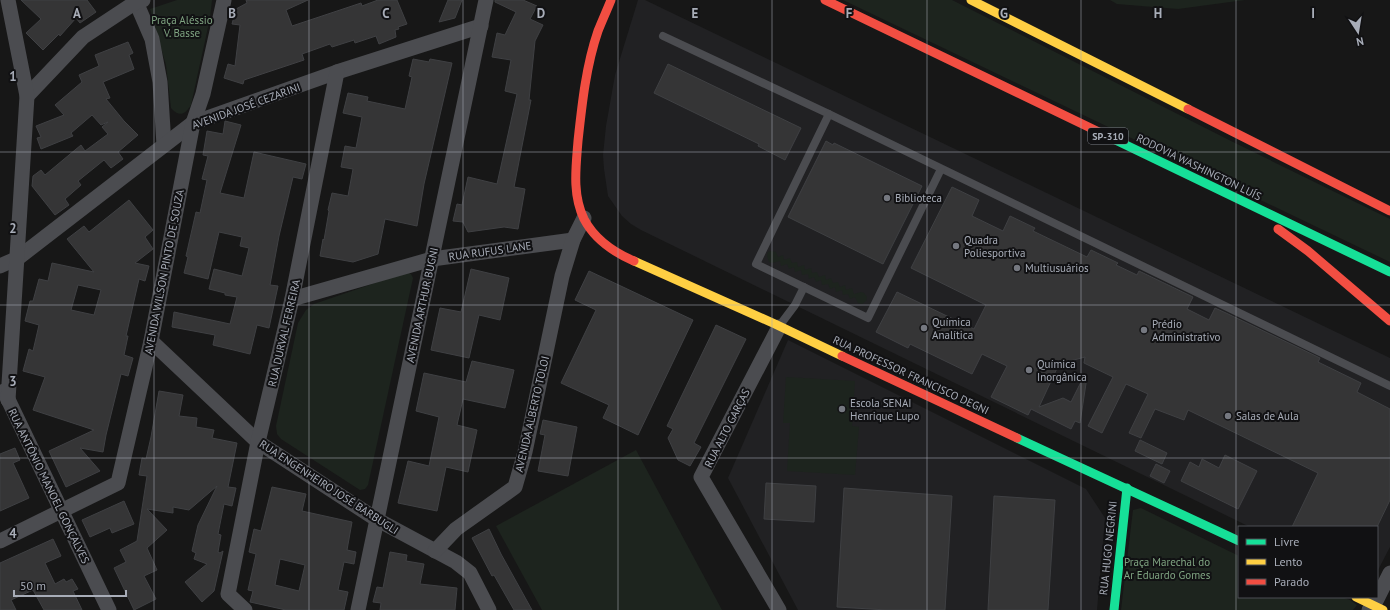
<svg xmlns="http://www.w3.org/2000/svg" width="1390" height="610" font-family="'PT Sans',sans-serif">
	<rect width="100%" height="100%" fill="#171717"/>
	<g fill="#212123">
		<path d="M638,0H645L1390,358V547L1377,572V527H1250L641,230L631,224L622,216L608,196L604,169L603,155L606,126L615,75Z"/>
		<path d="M788,340L1086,489L1105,518L1097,610H798L728,478Z"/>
	</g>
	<g fill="#1d241e">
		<path d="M177,0H212L210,18L191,105C185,114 180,118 171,108L166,65L150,9Z"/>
		<path d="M843,0H952L1231,141L1390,219V262Z"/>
		<path d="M1110,0H1245L1178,9L1117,4Z"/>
		<path d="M771,251L776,252L778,257L783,255L784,260L790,258L792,263L797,262L798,267L804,265L805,270L811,268L812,273L817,272L819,277L825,275L826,280L831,278L833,283L838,282L840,287L845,285L846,290L852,288L854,294L861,292L864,293L867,297L866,301L862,304L858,303L855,297L850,299L848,294L843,295L842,290L836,292L835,287L830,289L828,284L822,285L821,280L816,282L814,277L809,279L808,274L802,275L801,270L795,272L794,267L789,269L787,264L781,266L780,261L772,263L769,262L767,256L768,252Z"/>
		<path d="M407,272L411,274L413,278L368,485L365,489L360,490L281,439L277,434L276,426L298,323L306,310L314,304Z"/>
		<path d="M786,377L855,381L852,426L859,427L855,475L787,471L790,423H783Z"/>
		<path d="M636,450L722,610H542L496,526Z"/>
		<path d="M1141,508L1239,556V597H1342L1350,600L1357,605L1353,610H1121L1133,510Z"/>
	</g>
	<g fill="#353536" stroke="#3f4043" fill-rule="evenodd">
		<path d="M21,0H87L96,12L80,23L76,18L60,36L59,34L43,50L26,33L41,19Z"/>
		<path d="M246,0H308L286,10L292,26L361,3L362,6L378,0H397L407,24L398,27L399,29L395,30L396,37L379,44L376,36L355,43L354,40L332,47L330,44L302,54L304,60L244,80L243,84L224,78L228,64L235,66L240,25L232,24L236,9L247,3Z"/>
		<path d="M448,0H462L455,18L439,22Z"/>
		<path d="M495,0H523L537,6L530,19L543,25L535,41L529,100H531L514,187L525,189L518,229L504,227L468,232L463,222L453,221L457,204L462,205L468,177L497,184L517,94L505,91L511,60L492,57L497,33L505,35L516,12L495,2Z"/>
		<path d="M128,42L133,53L129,55L134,69L103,82L110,98L106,99L124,121L138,135L118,152L123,159L111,168L104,160L78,181L81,185L65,199L69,205L55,215L32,186L33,176L41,170L45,175L81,145L85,151L108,134L102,127L108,122L101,125L92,115L71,133L73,136L41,149L37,138L41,137L36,126L64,115L55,105L82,82L79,75L99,66L95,55Z"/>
		<path d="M413,59L429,62L430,59L452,63L424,184L417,226L385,219L378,254L353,262L320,256L323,239L324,240L329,211L328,210L332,193L348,196L353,169L341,167L345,146L356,148L362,117L343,113L348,93L368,97L367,101L405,109L412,77L409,76Z"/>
		<path d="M668,64L801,128L785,160L758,146L759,144L654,93Z"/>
		<path d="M225,121L241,125L220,193L244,198L254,152L306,164L302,179L293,177L279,236L270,285L278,286L269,328L257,325L250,354L213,345L215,335L172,327L174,312L230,324L237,297L225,295V293L209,289L214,269L242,276L249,248L240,246L242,237L219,232L208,279L184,273L188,257L186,256L196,212L200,213L207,180L202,179L208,156L203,155L207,131L223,134Z"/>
		<path d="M826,141L833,145L834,143L922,186L883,264L788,217Z"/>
		<path d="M952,187L979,200L972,216L1003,231L1010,216L1035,228L1033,231L1087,257L1091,250L1118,263L1116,265L1137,275L1139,271L1193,297L1187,309L1209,320L1215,308L1226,313L1320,358L1318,362L1361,383L1357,392L1390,409V500L1377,527H1292L1318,473L1188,410L1184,420L1155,409L1141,438L1129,433L1148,394L1126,384L1102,433L1088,426L1113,377L1084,363L1085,357L1059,364L1039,407L1063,398L1071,402L1084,376L1087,377L1080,423L1075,421L1071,429L1031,409L1028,415L991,397L1007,366L982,354L972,374L910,344L908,348L876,332L897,292L974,329L986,305L911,268Z"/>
		<path d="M129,200L153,230L145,237L153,249L135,263L149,266L145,281L139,279L126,336H128L124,355L133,358L128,376L121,374L106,435L103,452L80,448L100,471L66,487L49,451L94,430L33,410L45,377L23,371L29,349L33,351L39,325L25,321L30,301H33L39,279L48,281L52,263L94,272L67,239L84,226L89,232ZM78,285L101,290L94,315L71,310Z"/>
		<path d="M471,269L509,278L500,320L479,315L469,358L431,350L440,308L461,312Z"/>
		<path d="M589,271L693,320L638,435L603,418L609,405L561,383L596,310L575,300Z"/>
		<path d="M716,325L746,339L694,443L701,447L690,466L678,460L668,438L673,429L667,426Z"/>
		<path d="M472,361L514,370L505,408L463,399L457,425L477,430L468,472L446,467L437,511L398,503L408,461L429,466L439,417L416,411L424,373L466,382Z"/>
		<path d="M159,391L183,395L179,416L197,418L196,427L214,430L212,438L237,443L228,487L236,488L232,506L224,504L218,534L221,535L218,552L220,553L223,551L214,591L202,602L185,582L207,564L194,559L196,553L192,551L198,525L217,486L189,510L173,507V513L147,509L167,530L147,548L157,570L144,576L156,599L134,610L114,568L126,562L120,550L137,541L147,476L139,475L142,458L146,459L151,437Z"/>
		<path d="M543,420L577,427L568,476L538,471L545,435L540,434Z"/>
		<path d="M1140,440L1167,453L1162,464L1135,451Z"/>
		<path d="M15,448L20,460L13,463L29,498L0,511V454Z"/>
		<path d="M1225,455L1257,471L1238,509L1181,481L1190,462L1199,467L1202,459L1219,468Z"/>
		<path d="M1156,464L1170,471L1164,483L1150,476Z"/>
		<path d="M766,483L816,486L814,522L764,519Z"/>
		<path d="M272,487L306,494L302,511L352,522L347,550L356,552L354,564L344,562L338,590L348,592L344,610H286L250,602L253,591L248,590L256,554L249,552L254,529L261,531ZM280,559L305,565L299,591L275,585Z"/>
		<path d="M844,488L952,496L945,610H887L837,607Z"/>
		<path d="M994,496L1055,500L1048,610H988Z"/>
		<path d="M124,501L134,524L112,533L110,528L90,537L82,520Z"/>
		<path d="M489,529L501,554L532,610H514L494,575L492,576L472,538Z"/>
		<path d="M53,539L61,556L45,563L55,584L64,579L66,582L72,579L78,589L73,591L82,610H44L33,590L11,600L16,610H0V563Z"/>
		<path d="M390,552L407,555L406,561L424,564L420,584L457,588L455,610H380L381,603L373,602L377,587L383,588Z"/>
	</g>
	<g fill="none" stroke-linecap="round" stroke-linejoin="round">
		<g stroke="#4b4c50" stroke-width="8">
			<path d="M663,36L829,114L1390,386"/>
			<path d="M829,114L756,264L868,318L941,169"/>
			<path d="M780,325L795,305L804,287"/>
		</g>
		<g stroke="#4b4c50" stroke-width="15">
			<path d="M136,2L152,39L160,82L164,145"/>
			<path d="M27,96L83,37L136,2L143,0"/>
			<path d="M0,266L18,258L193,123L337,72L481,26"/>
			<path d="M292,299L432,259L573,240"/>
			<path d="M151,341L258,442L376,519L456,562L470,573L489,610"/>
			<path d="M4,391L109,610"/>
			<path d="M8,400L27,96L8,0"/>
			<path d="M0,541L118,483L151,341L193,123L203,94L224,0"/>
			<path d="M435,551L456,529L515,487L525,452L562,276L573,240L584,218"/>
			<path d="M245,610L228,594L258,442L292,299L337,72"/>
			<path d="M358,610L486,0"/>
			<path d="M779,610L701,477L779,327"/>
			<path d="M1369,610L1374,605L1390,573"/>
		</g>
		<g stroke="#16e098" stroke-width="9">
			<path d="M1103,134L1390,272"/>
			<path d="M1017,438L1239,541"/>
			<path d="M1114,610L1127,488"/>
		</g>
		<g stroke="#ffcf43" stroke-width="9">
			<path d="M971,0L1188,109"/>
			<path d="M634,261L775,324L842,356"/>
			<path d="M1356,597L1383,610"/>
		</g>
		<g stroke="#f24e42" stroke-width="9">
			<path d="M611,0C607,10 602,21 598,31C586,66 582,104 578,141C576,167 572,194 584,219C595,240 613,252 634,261"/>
			<path d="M825,0L1103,134"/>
			<path d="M1188,109L1390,211"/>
			<path d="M1278,229L1308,251L1390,321"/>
			<path d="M842,356L1017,438"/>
		</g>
	</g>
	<path fill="none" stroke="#a8adb8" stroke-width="1" stroke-opacity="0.55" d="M154,0V610M309,0V610M463,0V610M618,0V610M772,0V610M927,0V610M1081,0V610M1236,0V610M0,152H1390M0,305H1390M0,458H1390"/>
	<g fill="#757880" stroke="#111113" stroke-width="1.5">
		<circle cx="887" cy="198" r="4"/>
		<circle cx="956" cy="246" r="4"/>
		<circle cx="1017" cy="268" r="4"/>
		<circle cx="924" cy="328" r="4"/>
		<circle cx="1144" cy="330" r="4"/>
		<circle cx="1029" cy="370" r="4"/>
		<circle cx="842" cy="409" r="4"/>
		<circle cx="1228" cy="416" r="4"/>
	</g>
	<g text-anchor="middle" stroke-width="4" stroke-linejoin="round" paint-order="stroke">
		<rect fill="#111113" stroke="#7b7e86" stroke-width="1" x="1088" y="128" width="40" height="16" rx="3"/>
		<g font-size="10" font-weight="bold" fill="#a8adb8">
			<text x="1108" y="140">SP-310</text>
		</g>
		<g font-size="11" fill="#7fa381" stroke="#111113">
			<text x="182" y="24">Praça Aléssio<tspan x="182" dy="13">V. Basse</tspan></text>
			<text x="1167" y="566">Praça Marechal do<tspan x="1167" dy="13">Ar Eduardo Gomes</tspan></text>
		</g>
		<g font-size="11" fill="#a8adb8" stroke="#111113">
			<text transform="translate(246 106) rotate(-20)" y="4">AVENIDA JOSÉ CEZARINI</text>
			<text transform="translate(1199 167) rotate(26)" y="4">RODOVIA WASHINGTON LUÍS</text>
			<text transform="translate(490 251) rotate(-8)" y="4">RUA RUFUS LANE</text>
			<text transform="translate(164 272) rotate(-79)" y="4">AVENIDA WILSON PINTO DE SOUZA</text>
			<text transform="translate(422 305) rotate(-78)" y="4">AVENIDA ARTHUR BUGNI</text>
			<text transform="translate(284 333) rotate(-77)" y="4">RUA DURVAL FERREIRA</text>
			<text transform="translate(911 375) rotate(25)" y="4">RUA PROFESSOR FRANCISCO DEGNI</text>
			<text transform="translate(532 414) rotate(-77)" y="4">AVENIDA ALBERTO TOLOI</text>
			<text transform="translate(727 428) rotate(-63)" y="4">RUA ALTO GARÇAS</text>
			<text transform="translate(49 486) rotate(64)" y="4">RUA ANTÔNIO MANOEL GONÇALVES</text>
			<text transform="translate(329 487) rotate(33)" y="4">RUA ENGENHEIRO JOSÉ BARBUGLI</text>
			<text transform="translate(1108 548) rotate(-84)" y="4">RUA HUGO NEGRINI</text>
		</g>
		<g font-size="11" fill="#a8adb8" stroke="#111113" text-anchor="start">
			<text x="895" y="202">Biblioteca</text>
			<text x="964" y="244">Quadra<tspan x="964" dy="13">Poliesportiva</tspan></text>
			<text x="1025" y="272">Multiusuários</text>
			<text x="932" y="326">Química<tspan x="932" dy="13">Analítica</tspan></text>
			<text x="1152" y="328">Prédio<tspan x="1152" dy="13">Administrativo</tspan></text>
			<text x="1037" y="368">Química<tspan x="1037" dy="13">Inorgânica</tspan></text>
			<text x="850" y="407">Escola SENAI<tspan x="850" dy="13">Henrique Lupo</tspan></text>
			<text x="1236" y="420">Salas de Aula</text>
		</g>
	</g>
	<g font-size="13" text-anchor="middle" font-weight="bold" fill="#a8adb8" stroke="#111113" stroke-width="4" stroke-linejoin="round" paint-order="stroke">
		<text x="77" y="18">A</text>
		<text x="232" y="18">B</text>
		<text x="386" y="18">C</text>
		<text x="541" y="18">D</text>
		<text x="695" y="18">E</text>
		<text x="849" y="18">F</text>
		<text x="1004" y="18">G</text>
		<text x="1158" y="18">H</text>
		<text x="1313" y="18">I</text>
		<text x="13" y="81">1</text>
		<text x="13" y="233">2</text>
		<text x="13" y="386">3</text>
		<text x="13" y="538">4</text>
	</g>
	<rect x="1238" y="526" width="140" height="72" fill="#111113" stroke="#4d4f55"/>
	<rect x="1246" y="539" width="20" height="6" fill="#16e098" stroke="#4d4f55"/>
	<text x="1274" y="546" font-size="12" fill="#a8adb8">Livre</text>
	<rect x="1246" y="559" width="20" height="6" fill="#ffcf43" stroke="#4d4f55"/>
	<text x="1274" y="566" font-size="12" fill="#a8adb8">Lento</text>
	<rect x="1246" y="579" width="20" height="6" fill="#f24e42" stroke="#4d4f55"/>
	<text x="1274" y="586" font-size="12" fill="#a8adb8">Parado</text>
	<g transform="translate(1358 32) rotate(168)" stroke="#111113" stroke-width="3" paint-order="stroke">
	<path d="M0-3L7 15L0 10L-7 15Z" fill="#a8adb8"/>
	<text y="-6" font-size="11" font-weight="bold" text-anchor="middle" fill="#a8adb8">N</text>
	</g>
	<path d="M14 590v6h112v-6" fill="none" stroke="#a8adb8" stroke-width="2"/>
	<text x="20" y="590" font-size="12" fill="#a8adb8" stroke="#111113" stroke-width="3" paint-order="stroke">50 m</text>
</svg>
